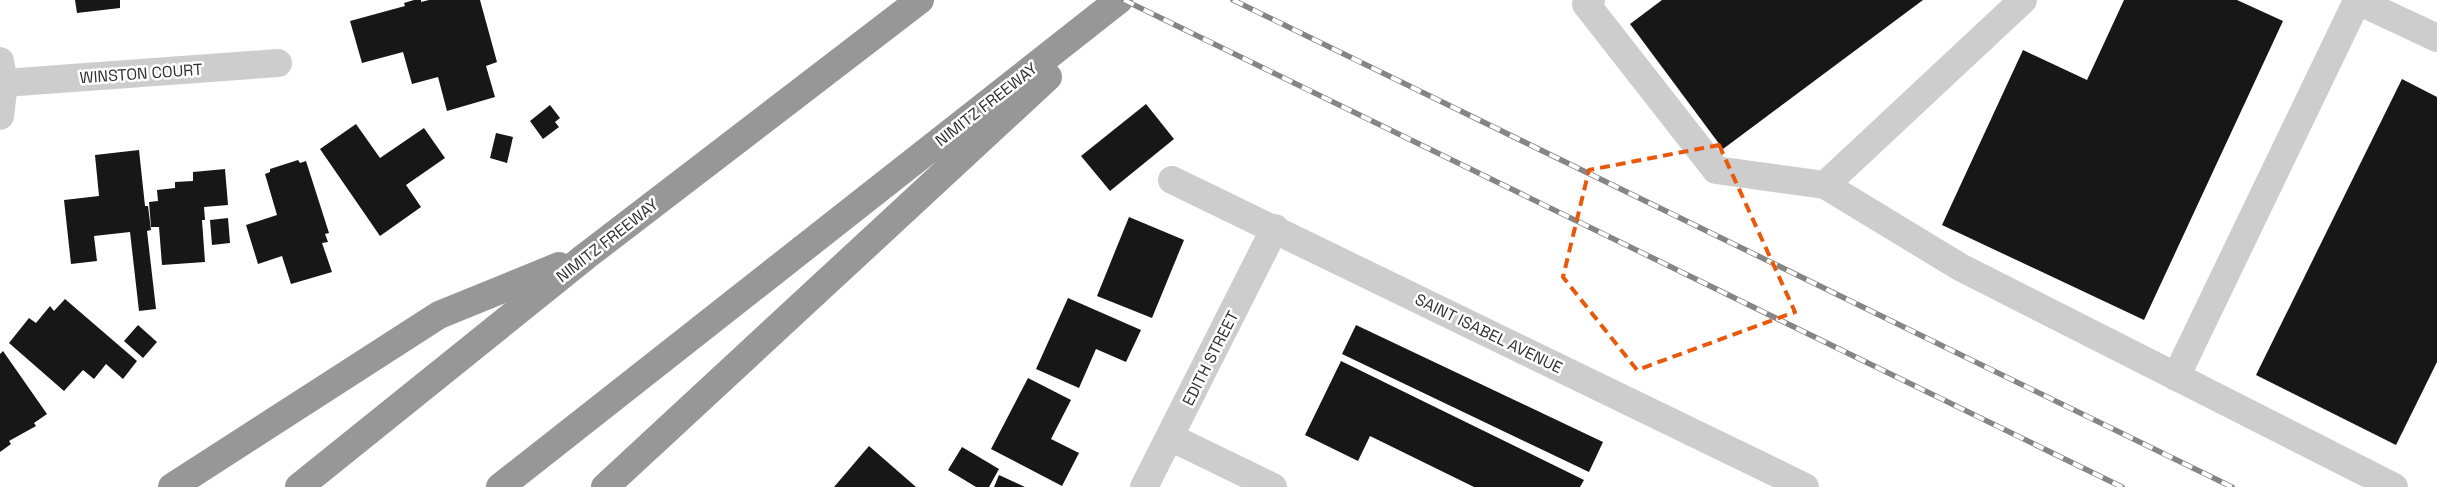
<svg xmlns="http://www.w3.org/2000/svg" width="2437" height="487" font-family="'Space Grotesk',sans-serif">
	<rect width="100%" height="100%" fill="#fff"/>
	<g fill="#171717">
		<path d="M75,0H120V8L77,13Z"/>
		<path d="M414,0H421V2L429,0H480L497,62L486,66L495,97L447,111L438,77L412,84L403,52L362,63L350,21L405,6L404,3Z"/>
		<path d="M1662,0H1923L1723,149L1630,24Z"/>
		<path d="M2124,0H2237L2283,21L2144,320L1942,225L2023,50L2087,80Z"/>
		<path d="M2402,79L2437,97V362L2396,445L2256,375Z"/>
		<path d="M1146,104L1174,139L1110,191L1081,156Z"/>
		<path d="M550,105L560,118L555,122L559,127L543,139L530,121Z"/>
		<path d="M356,124L380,158L424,128L445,158L406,185L421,207L380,236L320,149Z"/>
		<path d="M496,133L513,137L507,163L490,158Z"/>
		<path d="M139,150L145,206H148L151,230L147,231L156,309L139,311L130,232L94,236L97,261L71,264L64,200L99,196L95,155Z"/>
		<path d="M298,160L300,163L306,161L329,233L325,234L328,242L322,243L332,272L291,284L282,256L258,264L246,225L277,215L265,174L270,172V169Z"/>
		<path d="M225,169L228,205L204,207L205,220H202L205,262L162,265L159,227H151L149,202L158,201L157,190L175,188V182L193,181V172Z"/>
		<path d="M1129,217L1184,240L1152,318L1097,296Z"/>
		<path d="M228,218L230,243L212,245L210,220Z"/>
		<path d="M1068,298L1141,330L1126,362L1096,349L1079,388L1036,369Z"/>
		<path d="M65,299L137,361L123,379L106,364L94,379L83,370L64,391L9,343L29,318L36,323L50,306L54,311Z"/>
		<path d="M138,325L157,342L143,358L124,341Z"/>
		<path d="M1356,325L1603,442L1589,472L1342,354Z"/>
		<path d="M3,351L47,414L34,423L36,426L9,441L11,444L0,452V354Z"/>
		<path d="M1341,361L1584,480L1580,487H1474L1370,436L1358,461L1305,435Z"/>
		<path d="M1028,378L1071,400L1051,439L1079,453L1062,486L991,449Z"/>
		<path d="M869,446L916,487H834Z"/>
		<path d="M962,447L999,469L989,487H976L948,470Z"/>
		<path d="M999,475L1025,487H994Z"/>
	</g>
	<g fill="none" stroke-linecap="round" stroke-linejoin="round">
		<g stroke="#cdcdcd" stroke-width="28">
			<path d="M1591,0L1586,4L1716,170L1825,185L1960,267L2394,487"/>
			<path d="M2356,0L2437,38"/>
			<path d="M0,61L4,83L0,116"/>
			<path d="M4,83L278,63"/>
			<path d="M1172,180L1805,487"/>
			<path d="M1825,185L2023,0"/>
			<path d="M2176,377L2357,1"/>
			<path d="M1170,437L1273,487"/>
			<path d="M1144,487L1275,228"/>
		</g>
		<g stroke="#979797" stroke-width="28">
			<path d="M172,487L439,315L559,266"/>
			<path d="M299,487L586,256L920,0"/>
			<path d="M500,487L1119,0"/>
			<path d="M605,487L1048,77"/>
		</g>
		<g stroke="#858585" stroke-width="5.5">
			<g id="rail">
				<path d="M1124,0L2122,487"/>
				<path d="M1233,0L2232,487"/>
			</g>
		</g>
		<use href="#rail" stroke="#fff" stroke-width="4" stroke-dasharray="11" stroke-linecap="butt"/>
	</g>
	<path fill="none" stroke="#e8590c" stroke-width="4" stroke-dasharray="10 6" stroke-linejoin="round" d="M1719,145L1795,312L1637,370L1563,277L1589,170Z"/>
	<g text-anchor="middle" stroke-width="5" stroke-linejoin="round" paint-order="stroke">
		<g font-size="16" fill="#303030" stroke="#fff">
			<text transform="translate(141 73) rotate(-4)" y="6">WINSTON COURT</text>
			<text transform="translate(986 104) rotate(-38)" y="6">NIMITZ FREEWAY</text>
			<text transform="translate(607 240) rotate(-38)" y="6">NIMITZ FREEWAY</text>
			<text transform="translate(1489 333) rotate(26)" y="6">SAINT ISABEL AVENUE</text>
			<text transform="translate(1210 358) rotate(-63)" y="6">EDITH STREET</text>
		</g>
	</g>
</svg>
